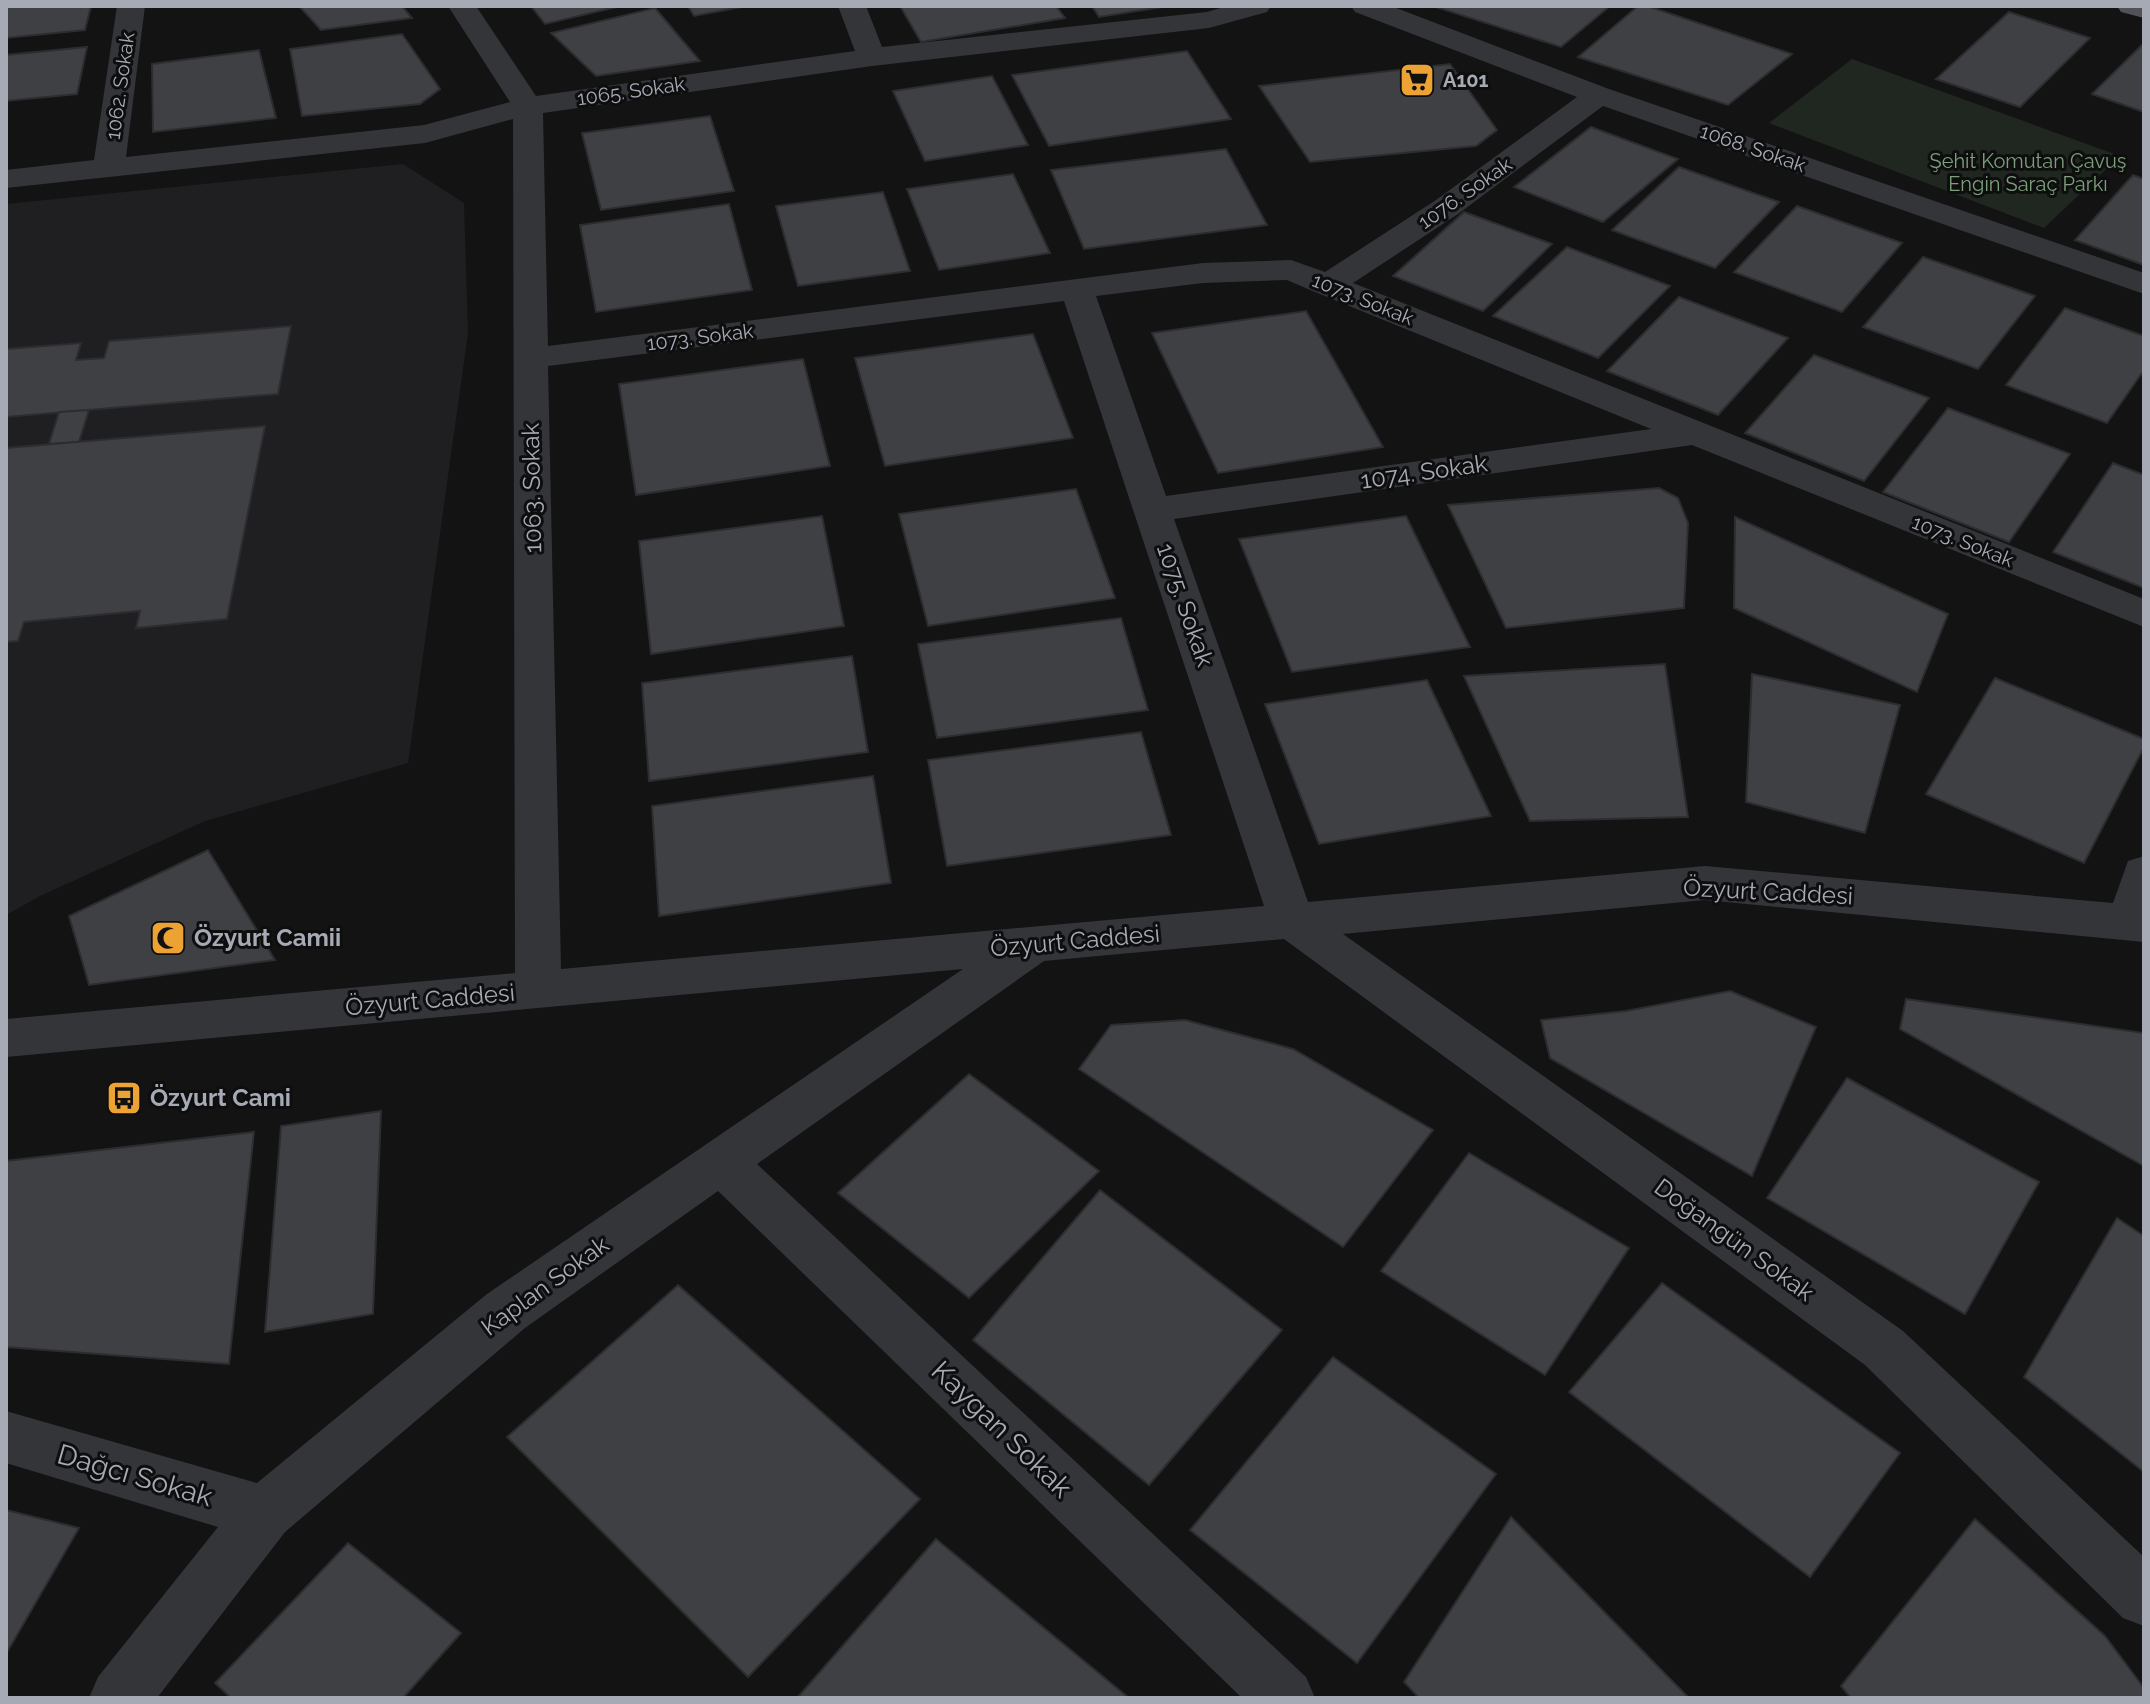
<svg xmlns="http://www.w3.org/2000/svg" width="2150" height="1704" font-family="Raleway,sans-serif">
	<rect width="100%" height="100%" fill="#131314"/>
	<path fill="#1f1f21" d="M403,164L464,203L468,333L408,763L205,821L40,896L6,915V204Z"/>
	<path fill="#1f2720" d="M1852,59L2120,156L2044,228L1769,123Z"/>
	<g fill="#3f4044" stroke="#2d2d30" stroke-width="2">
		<path d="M6,6H91L85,30L6,38Z"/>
		<path d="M299,6H402L412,18L321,30Z"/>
		<path d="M531,6H621L545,24Z"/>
		<path d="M688,6H747L694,16Z"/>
		<path d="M900,6H1056L1065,18L921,42Z"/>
		<path d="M1092,6H1169L1099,17Z"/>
		<path d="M1433,6H1610L1561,47Z"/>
		<path d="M1638,6H1647L1792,54L1728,105L1578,57Z"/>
		<path d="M655,8L700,61L596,76L551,33Z"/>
		<path d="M2009,12L2090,38L2020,107L1936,79Z"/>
		<path d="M402,34L440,89L420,104L302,116L290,49Z"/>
		<path d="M2144,43V112L2092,94Z"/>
		<path d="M87,47L77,94L6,101V55Z"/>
		<path d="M259,50L276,118L153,132L152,64Z"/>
		<path d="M1187,51L1231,119L1049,146L1012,75Z"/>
		<path d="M1450,64L1497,130L1476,146L1310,162L1259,86Z"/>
		<path d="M992,76L1028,145L925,161L893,91Z"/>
		<path d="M710,116L734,191L601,210L582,133Z"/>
		<path d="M1591,127L1678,159L1603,222L1514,187Z"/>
		<path d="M1226,149L1267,225L1084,249L1051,170Z"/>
		<path d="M1679,167L1779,202L1715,268L1612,230Z"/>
		<path d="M1013,174L1050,253L939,270L907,189Z"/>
		<path d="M2133,175L2144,179V265L2075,240Z"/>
		<path d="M883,192L910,271L798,286L776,206Z"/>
		<path d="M729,204L752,290L596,312L580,225Z"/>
		<path d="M1797,206L1902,243L1842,312L1734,272Z"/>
		<path d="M1464,212L1552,244L1483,311L1393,276Z"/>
		<path d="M1567,247L1670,286L1598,358L1493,316Z"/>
		<path d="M1923,257L2035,296L1978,369L1863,327Z"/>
		<path d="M1679,297L1788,338L1718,415L1607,371Z"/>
		<path d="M2065,308L2144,336V370L2107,423L2006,385Z"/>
		<path d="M1306,311L1383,447L1218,473L1152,333Z"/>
		<path d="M291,326L278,394L6,417V349L81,343L76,360L104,358L109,341Z"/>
		<path d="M1033,334L1073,438L885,466L855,358Z"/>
		<path d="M1814,355L1929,398L1864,481L1745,433Z"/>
		<path d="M803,359L830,466L636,495L619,384Z"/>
		<path d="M1948,408L2070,454L2009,542L1883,492Z"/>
		<path d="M89,410L79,442L49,444L59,412Z"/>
		<path d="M265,426L227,619L136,628L140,611L24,622L18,641L6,642V448Z"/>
		<path d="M2113,463L2144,475V588L2053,552Z"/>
		<path d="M1659,488L1678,498L1688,523L1684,608L1506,628L1448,505Z"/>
		<path d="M1076,489L1115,598L928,626L899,514Z"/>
		<path d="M822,516L844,626L651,654L639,541Z"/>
		<path d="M1406,516L1470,647L1292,672L1239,539Z"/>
		<path d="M1735,517L1948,614L1917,692L1734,608Z"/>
		<path d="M1121,618L1148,710L937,738L918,644Z"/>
		<path d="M852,656L868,752L649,781L642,683Z"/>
		<path d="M1665,664L1688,817L1530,821L1464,676Z"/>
		<path d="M1752,674L1900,705L1865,833L1746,802Z"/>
		<path d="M1995,678L2144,739V747L2084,863L1926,794Z"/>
		<path d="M1427,680L1491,816L1319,844L1265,704Z"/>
		<path d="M1141,732L1171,835L947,866L928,760Z"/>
		<path d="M873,776L891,883L659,916L652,806Z"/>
		<path d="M208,850L275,960L89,985L69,916Z"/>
		<path d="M1730,991L1816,1027L1752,1176L1550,1058L1541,1020L1626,1011Z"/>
		<path d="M1906,999L2144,1033V1166L1900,1029Z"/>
		<path d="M1185,1020L1293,1049L1433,1130L1343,1247L1079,1069L1111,1025Z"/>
		<path d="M969,1074L1099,1171L969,1298L838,1193Z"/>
		<path d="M1847,1078L2039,1182L1965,1314L1767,1198Z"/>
		<path d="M381,1111L373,1314L265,1332L281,1126Z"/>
		<path d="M254,1132L229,1364L6,1347V1161Z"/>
		<path d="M1469,1153L1629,1248L1545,1375L1381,1271Z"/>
		<path d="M1100,1190L1282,1330L1149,1485L973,1340Z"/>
		<path d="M2117,1218L2144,1236V1472L2024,1377Z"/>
		<path d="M1662,1283L1900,1453L1810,1577L1569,1392Z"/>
		<path d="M678,1285L920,1499L748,1677L507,1437Z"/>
		<path d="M1333,1357L1496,1474L1357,1663L1190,1530Z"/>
		<path d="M6,1510L79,1528L6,1654Z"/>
		<path d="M1511,1517L1689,1698H1419L1404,1682Z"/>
		<path d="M1975,1519L2105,1636L2144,1688V1698H1851L1841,1686Z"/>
		<path d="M936,1539L1129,1698H797Z"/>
		<path d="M348,1543L461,1633L403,1698H231L215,1683Z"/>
	</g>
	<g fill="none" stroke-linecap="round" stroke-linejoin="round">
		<path fill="#343539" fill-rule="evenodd" d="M117,6H145L126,157L424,125L510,102L448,6H476L536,96L855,51L838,6H866L882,47L1207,12L1227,6H1271L1267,12L1209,28L872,66L543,113L548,346L1203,263L1291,260L1325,272L1436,200L1577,97L1355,12L1351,6H1391L1609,89L2144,273V294L1603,106L1458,214L1353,283L2144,599V627L1692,445L1174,519L1308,902L1705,866L2113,903L2128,861L2144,856V942L1705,900L1343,934L1903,1331L2144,1557V1626L2123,1618L1865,1365L1284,939L1044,961L757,1164L1306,1677L1315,1698H1242L718,1191L525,1328L285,1532L157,1698H89L98,1677L218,1527L6,1463V1411L257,1483L487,1294L963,969L6,1057V1019L515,973L513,119L425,143L6,188V170L94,160ZM1287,280L1315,292L1651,429L1166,496L1096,296L1203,283ZM1064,301L1264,906L561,969L548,366Z"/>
		<path fill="#505258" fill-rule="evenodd" d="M2117,6H2144V18L2121,12Z"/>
	</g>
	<defs>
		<g id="supermarket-square" transform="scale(1.8)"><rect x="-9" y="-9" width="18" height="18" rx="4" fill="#eda333" stroke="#0e0e0f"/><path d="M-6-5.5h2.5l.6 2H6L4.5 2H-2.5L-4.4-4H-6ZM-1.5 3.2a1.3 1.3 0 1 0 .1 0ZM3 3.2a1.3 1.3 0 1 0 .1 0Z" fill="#111"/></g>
		<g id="mosque-square" transform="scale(1.8)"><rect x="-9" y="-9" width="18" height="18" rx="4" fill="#eda333" stroke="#0e0e0f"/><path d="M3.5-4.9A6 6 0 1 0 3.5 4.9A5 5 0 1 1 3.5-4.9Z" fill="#111"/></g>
		<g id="bus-square" transform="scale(1.8)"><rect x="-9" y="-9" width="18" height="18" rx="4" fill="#eda333" stroke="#0e0e0f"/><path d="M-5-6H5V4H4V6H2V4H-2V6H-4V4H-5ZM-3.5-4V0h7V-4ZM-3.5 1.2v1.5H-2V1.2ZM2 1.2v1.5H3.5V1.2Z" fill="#111"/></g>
	</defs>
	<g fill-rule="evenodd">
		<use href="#supermarket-square" x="1417" y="80"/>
		<use href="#mosque-square" x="168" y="938"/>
		<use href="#bus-square" x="124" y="1098"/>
	</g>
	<g text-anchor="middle" stroke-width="6" stroke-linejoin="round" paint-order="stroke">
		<g font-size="20" font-weight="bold" fill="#a5aab5" stroke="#0e0e0f" text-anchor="start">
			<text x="1443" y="87">A101</text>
		</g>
		<g font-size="20" fill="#a5aab5" stroke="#0e0e0f">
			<text transform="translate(120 86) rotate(-82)" y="7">1062. Sokak</text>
			<text transform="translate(631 91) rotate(-8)" y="7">1065. Sokak</text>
			<text transform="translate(1753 148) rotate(19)" y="7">1068. Sokak</text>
			<text transform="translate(1465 193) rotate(-35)" y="7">1076. Sokak</text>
			<text transform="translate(1363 299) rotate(22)" y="7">1073. Sokak</text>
			<text transform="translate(700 337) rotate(-7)" y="7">1073. Sokak</text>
			<text transform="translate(1963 541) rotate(22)" y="7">1073. Sokak</text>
		</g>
		<g font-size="20" fill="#7c9f7c" stroke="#0e0e0f">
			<text x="2028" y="168">Şehit Komutan Çavuş<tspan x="2028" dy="23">Engin Saraç Parkı</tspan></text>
		</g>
		<g font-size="24" fill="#a5aab5" stroke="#0e0e0f">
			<text transform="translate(1424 472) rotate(-8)" y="8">1074. Sokak</text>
			<text transform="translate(532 488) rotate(-91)" y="8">1063. Sokak</text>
			<text transform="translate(1185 605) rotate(71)" y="8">1075. Sokak</text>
			<text transform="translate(1768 892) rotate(3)" y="8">Özyurt Caddesi</text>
			<text transform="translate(1075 941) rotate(-5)" y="8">Özyurt Caddesi</text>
			<text transform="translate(430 1000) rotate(-5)" y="8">Özyurt Caddesi</text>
			<text transform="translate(1734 1240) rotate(36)" y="8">Doğangün Sokak</text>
			<text transform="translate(545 1286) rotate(-36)" y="8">Kaplan Sokak</text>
		</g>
		<g font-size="24" font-weight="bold" fill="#a5aab5" stroke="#0e0e0f" text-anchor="start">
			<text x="194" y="946">Özyurt Camii</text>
			<text x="150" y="1106">Özyurt Cami</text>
		</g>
		<g font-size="28" fill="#a5aab5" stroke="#0e0e0f">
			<text transform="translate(1002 1429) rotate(44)" y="10">Kaygan Sokak</text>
			<text transform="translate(135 1475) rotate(16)" y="10">Dağcı Sokak</text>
		</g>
	</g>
	<rect width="2150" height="1704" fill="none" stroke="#a5aab5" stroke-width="16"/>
</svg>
